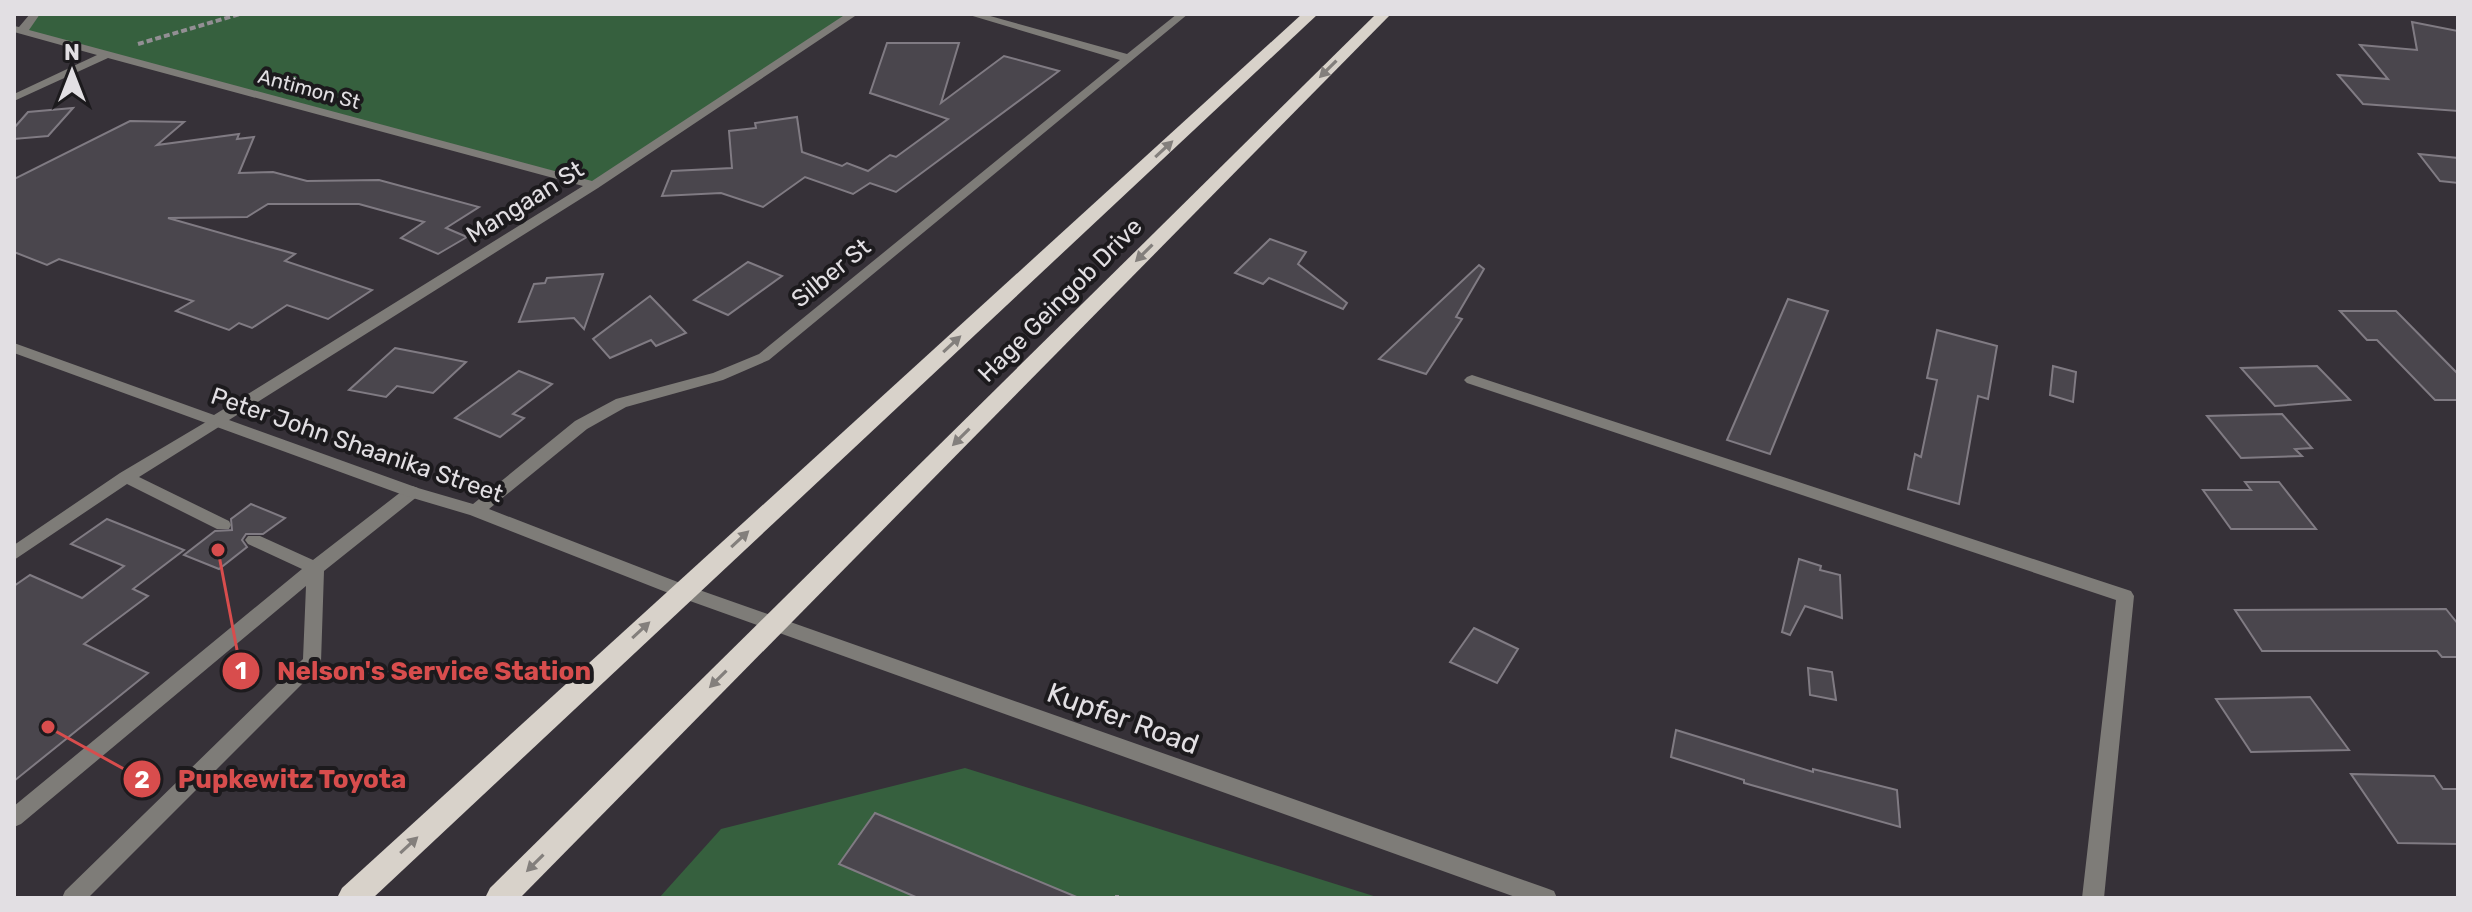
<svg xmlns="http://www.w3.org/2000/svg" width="2472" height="912" font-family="Rubik,sans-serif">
	<rect width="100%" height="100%" fill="#363138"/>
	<g fill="#36603e">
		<path d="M35,14H853L594,185L22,31Z"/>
		<path d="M965,768L1380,898H659L721,829Z"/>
	</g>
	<g fill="#4a464d" stroke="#807b83" stroke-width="2">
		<path d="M2412,22L2458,31V111L2363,104L2338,75L2388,79L2360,45L2417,50Z"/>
		<path d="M887,43H959L941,103L1004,56L1059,71L896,192L870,183L853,194L805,177L763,207L721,193L662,196L672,171L732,168L729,131L756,128L755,123L797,117L802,152L842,166L847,163L868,171L890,155L896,157L948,119L870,93Z"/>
		<path d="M73,108L48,136L14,139V128L28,112Z"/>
		<path d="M130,121L184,122L157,145L239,134L237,139L254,137L239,173L273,172L307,181L379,180L479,207L446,228L467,237L438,254L401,238L424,222L359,204H268L247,217L168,218L295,254L285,261L372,290L328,319L287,305L252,328L239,323L229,330L176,311L193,301L59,259L47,265L14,252V179Z"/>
		<path d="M2419,154L2458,158V183L2440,181Z"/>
		<path d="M1270,239L1306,252L1298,264L1347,303L1343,309L1269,278L1263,284L1235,273Z"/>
		<path d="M748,262L782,276L728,315L694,300Z"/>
		<path d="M1479,265L1484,269L1456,317L1462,319L1426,374L1379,359Z"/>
		<path d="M603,274L584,329L574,318L519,322L534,284L545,283L547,278Z"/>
		<path d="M650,296L686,333L656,346L651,340L610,358L593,339Z"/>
		<path d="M1788,299L1828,311L1770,454L1727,440Z"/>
		<path d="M2340,311H2396L2458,374V400H2435L2377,340H2367Z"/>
		<path d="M1937,330L1997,346L1988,399L1978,396L1959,504L1908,489L1915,454L1921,457L1937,380L1927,378Z"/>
		<path d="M395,348L441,357L466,362L433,393L397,386L386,397L349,390Z"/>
		<path d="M2053,366L2076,372L2073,402L2050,395Z"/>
		<path d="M2317,366L2350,400L2275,406L2241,368Z"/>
		<path d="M519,371L552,384L513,414L524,418L500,437L455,418Z"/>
		<path d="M2282,414L2312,448L2295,449L2302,456L2241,458L2207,416Z"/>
		<path d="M2245,482H2279L2316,529H2231L2203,490H2251Z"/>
		<path d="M251,504L285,518L263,534H246L242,540L247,547L219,569L184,555L215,531L232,530L231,519Z"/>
		<path d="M107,519L184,550L133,589L148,596L84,644L148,673L14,781V586L30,575L82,598L124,566L71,544Z"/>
		<path d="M1799,559L1821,566L1820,570L1840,575L1842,618L1805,606L1790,635L1782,632Z"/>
		<path d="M2446,609L2458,624V657H2442L2437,651H2262L2235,610Z"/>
		<path d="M1474,628L1518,649L1497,683L1450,662Z"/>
		<path d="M1808,668L1832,672L1836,700L1810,695Z"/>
		<path d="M2310,697L2349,750L2251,752L2216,699Z"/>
		<path d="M1676,730L1813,772V769L1897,790L1900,827L1744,783V780L1671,757Z"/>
		<path d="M2351,774L2434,776L2443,789H2458V844L2398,843Z"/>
		<path d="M875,813L1079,898H918L839,864Z"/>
	</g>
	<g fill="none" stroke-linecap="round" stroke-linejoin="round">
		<path stroke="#938f94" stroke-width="4" stroke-dasharray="6 3" stroke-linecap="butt" d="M138,44L240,14"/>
		<path stroke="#938f94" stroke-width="6" stroke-dasharray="10 5" stroke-linecap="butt" d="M1115,898H1119"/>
		<g fill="#7e7c78" fill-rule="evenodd">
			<path d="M1472,375L2131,591L2134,596L2104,898H2082L2116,600L1467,383L1464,380L1467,377Z"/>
			<path d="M216,416L224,421L222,425L139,477L229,521L231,525L229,529H217L127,484L14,560V545L120,473Z"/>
			<path d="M412,486L418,488L420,492L418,496L324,571L321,662L319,667L88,898H62L65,891L303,659L306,586L21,824L14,827V806L302,569L248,544L245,540L248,536H260L313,560L406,488Z"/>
		</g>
		<path fill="#7e7c78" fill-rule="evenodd" d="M30,14H40L29,30L592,181L846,14H858L598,188L229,420L418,488L473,504L575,421L616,399L713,373L759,354L1120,60L966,14H983L1127,54L1177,14H1188L769,360L723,380L626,407L587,429L489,509L688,586L1546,888L1554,891L1557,898H1518L676,596L470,515L406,496L14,353V343L214,415L583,186L108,58L14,101V94L97,55L14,32V26L19,27Z"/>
		<g fill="#d8d2ca" fill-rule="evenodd">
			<path d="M1302,14H1318L373,898H337L342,888Z"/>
			<path d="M1376,14H1391L520,898H485L490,888Z"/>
		</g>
	</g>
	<defs><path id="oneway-solid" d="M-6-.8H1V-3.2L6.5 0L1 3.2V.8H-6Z" transform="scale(2)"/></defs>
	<g fill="#837f7c">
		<use href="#oneway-solid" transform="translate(1328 69) rotate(135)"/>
		<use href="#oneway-solid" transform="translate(1164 149) rotate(-43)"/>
		<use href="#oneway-solid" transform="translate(1144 253) rotate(135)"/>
		<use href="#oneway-solid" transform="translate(952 344) rotate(-43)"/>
		<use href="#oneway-solid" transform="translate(961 437) rotate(135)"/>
		<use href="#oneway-solid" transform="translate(740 539) rotate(-43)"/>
		<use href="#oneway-solid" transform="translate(641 630) rotate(-43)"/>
		<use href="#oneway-solid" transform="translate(718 679) rotate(135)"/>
		<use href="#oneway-solid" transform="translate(409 845) rotate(-43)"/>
		<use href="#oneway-solid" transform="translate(535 863) rotate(135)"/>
	</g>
	<g text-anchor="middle" stroke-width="8" stroke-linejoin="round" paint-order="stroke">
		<g font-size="20" fill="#e2dfe3" stroke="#1c1a1d">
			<text transform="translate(309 89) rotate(15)" y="7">Antimon St</text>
		</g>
		<g font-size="24" fill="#e2dfe3" stroke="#1c1a1d">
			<text transform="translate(525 202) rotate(-32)" y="8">Mangaan St</text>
			<text transform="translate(831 273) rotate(-39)" y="8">Silber St</text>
			<text transform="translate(1060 300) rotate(-45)" y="8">Hage Geingob Drive</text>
			<text transform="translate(357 445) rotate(19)" y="8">Peter John Shaanika Street</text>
		</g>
		<g font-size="28" fill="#e2dfe3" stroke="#1c1a1d">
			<text transform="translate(1123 718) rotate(20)" y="10">Kupfer Road</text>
		</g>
	</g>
	<path fill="none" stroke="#d84d4d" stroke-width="3" d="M218 550L241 671M48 727L142 779"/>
	<g fill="#d84d4d" stroke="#1c1a1d" stroke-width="3">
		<circle cx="218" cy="550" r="8"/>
		<circle cx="48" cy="727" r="8"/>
		<circle cx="241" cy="671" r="20"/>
		<circle cx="142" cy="779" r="20"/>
	</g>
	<g font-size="24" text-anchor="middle" font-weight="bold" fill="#fff">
		<text x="241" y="679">1</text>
		<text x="142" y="788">2</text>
	</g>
	<g font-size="26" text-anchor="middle" font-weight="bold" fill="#d84d4d" stroke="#1c1a1d" stroke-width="8" stroke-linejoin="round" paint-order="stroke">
		<text x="434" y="680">Nelson's Service Station</text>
		<text x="292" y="788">Pupkewitz Toyota</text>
	</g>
	<rect width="2472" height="912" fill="none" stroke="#e2dfe3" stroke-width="32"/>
	<g transform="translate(72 72)" stroke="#1c1a1d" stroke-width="6" paint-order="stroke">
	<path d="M0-6L14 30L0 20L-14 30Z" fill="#e2dfe3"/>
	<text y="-12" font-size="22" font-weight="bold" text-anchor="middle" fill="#e2dfe3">N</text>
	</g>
</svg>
